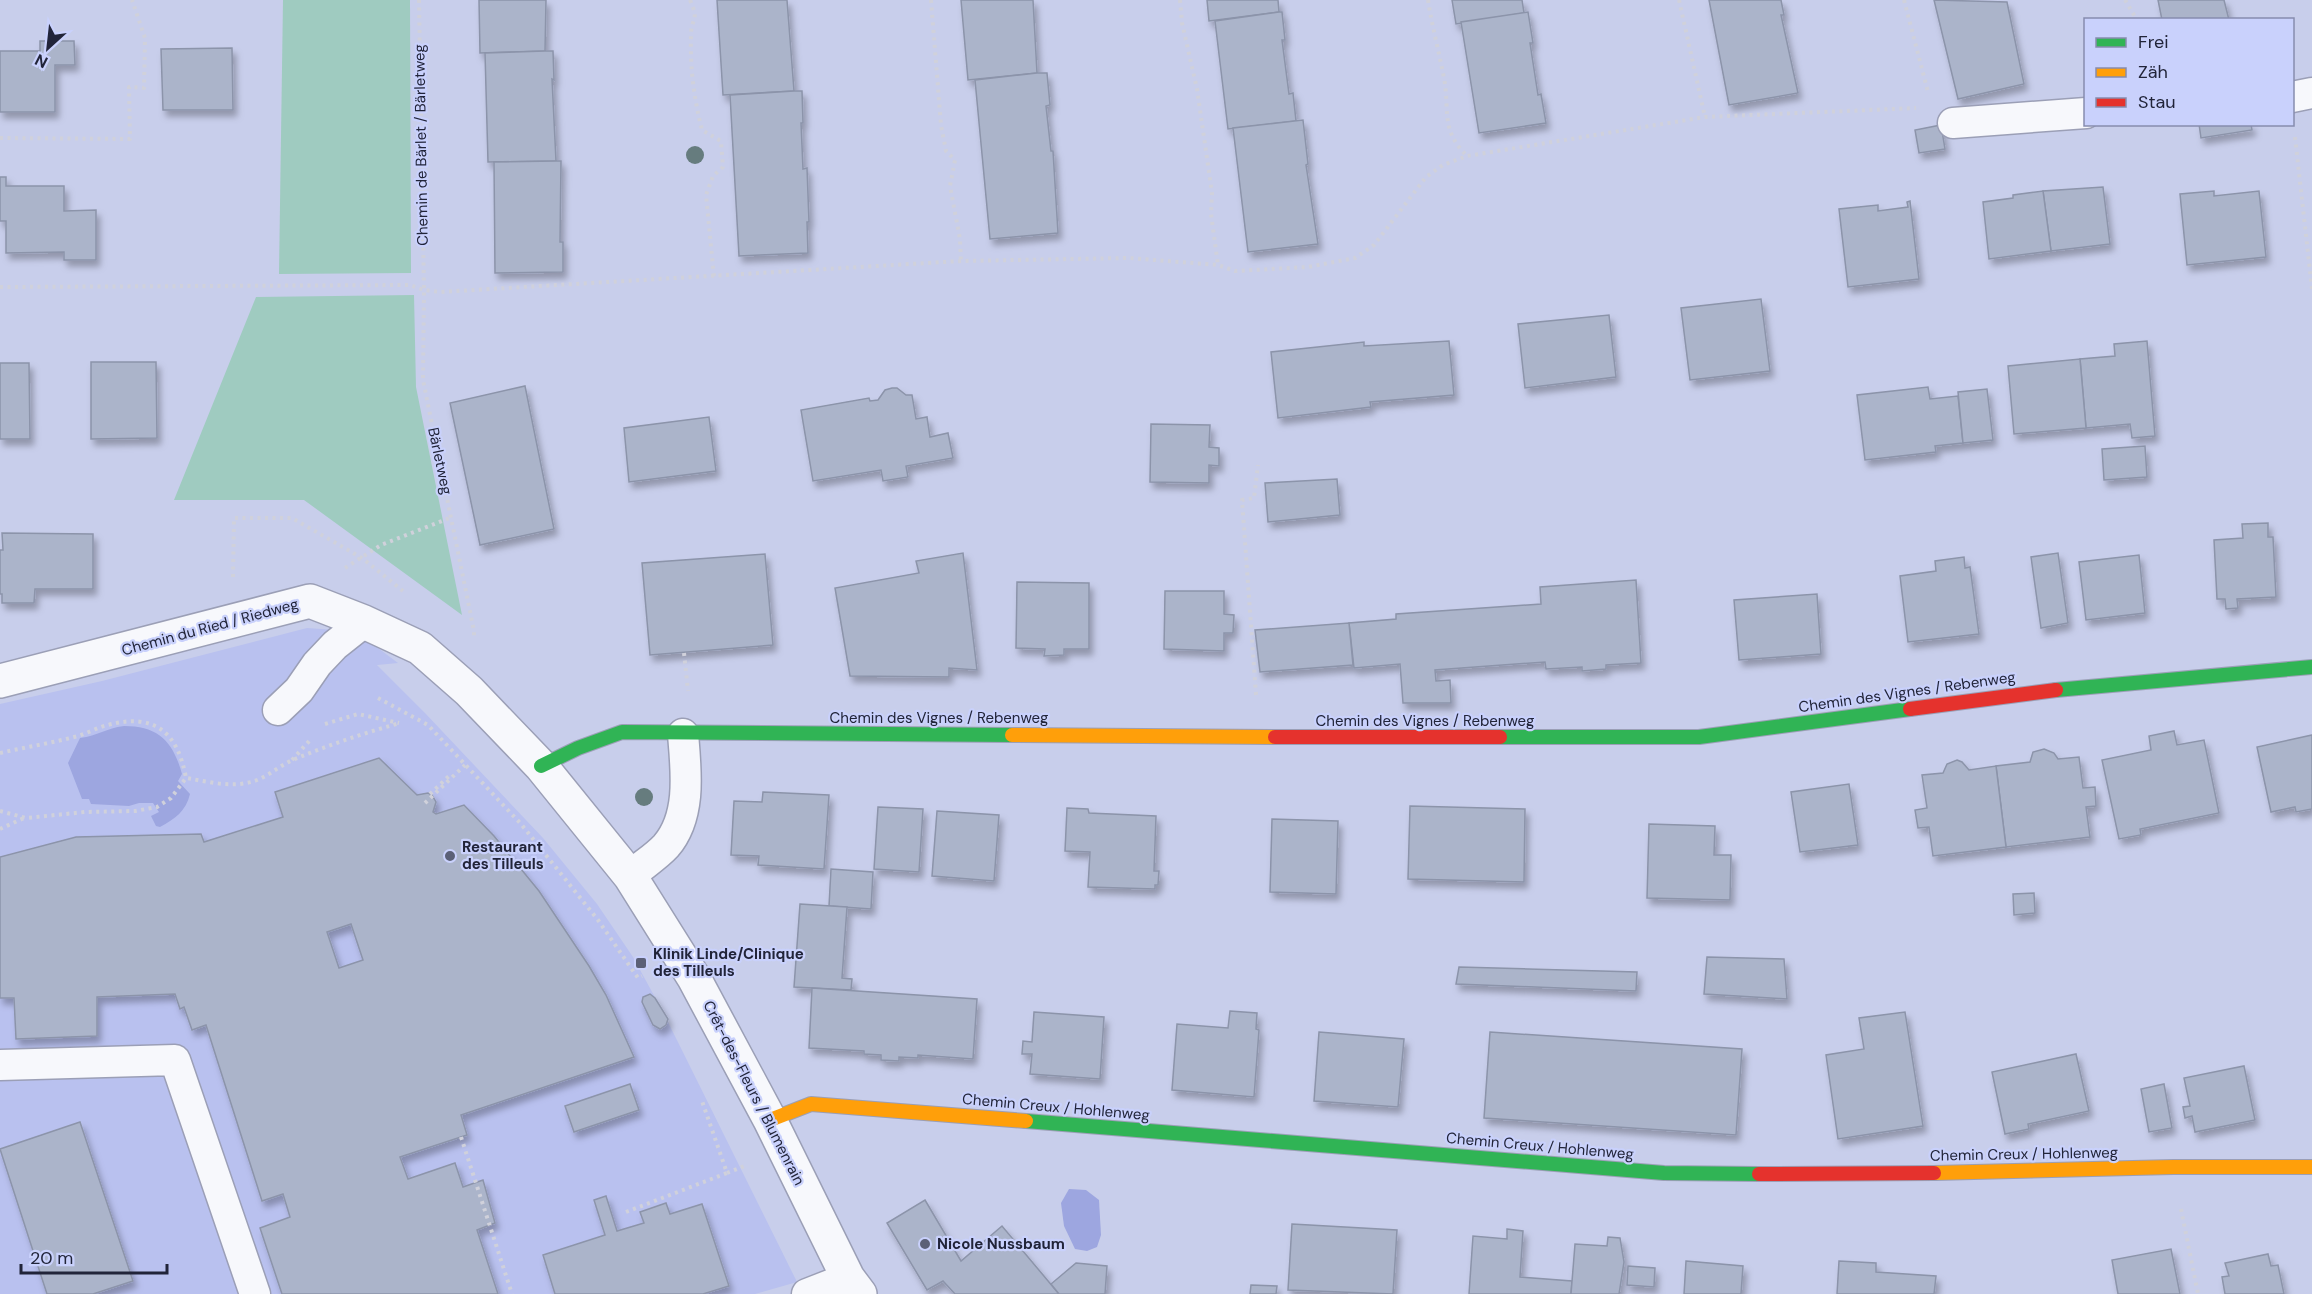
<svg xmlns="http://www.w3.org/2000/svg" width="2312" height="1294" font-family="'DM Sans',sans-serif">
	<defs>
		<filter id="shadow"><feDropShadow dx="3.5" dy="6" stdDeviation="3" flood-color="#0004"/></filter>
	</defs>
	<rect width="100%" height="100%" fill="#c8ceeb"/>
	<path fill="#b9c1ef" d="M307,628L336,630L374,645L398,663L377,665L425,713L543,838L597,904L633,957L663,1012L797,1282L755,1294H0V704L102,681Z"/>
	<g fill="#9fcbc0">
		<path d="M283,0H410L411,273L279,274Z"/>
		<path d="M414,295L416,387L462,615L304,500H174L256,297Z"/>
	</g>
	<g fill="#9da6e0">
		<path d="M124,726C158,726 173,741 182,774L178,781L190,794C186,811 175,819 160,827L156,826L151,816L159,812L153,803H139L129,806L91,804L89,799H82L68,763L80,738C98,736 106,728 124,726Z"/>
		<path d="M1069,1189L1086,1190L1099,1200L1101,1235L1097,1247L1087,1251L1075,1249L1064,1226L1061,1203Z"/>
	</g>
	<g fill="#abb4ca" stroke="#8c94aa" stroke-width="1.5" fill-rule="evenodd" filter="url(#shadow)">
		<path d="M479,0H546L545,51L480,53Z"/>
		<path d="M717,0H787L794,91L723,95Z"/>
		<path d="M961,0H1033L1037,73L968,80Z"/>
		<path d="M1207,0H1278L1279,12L1209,21Z"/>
		<path d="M1452,0H1522L1524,13L1456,24Z"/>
		<path d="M1709,0H1781L1784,15H1781L1798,93L1729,105Z"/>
		<path d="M1934,0L2007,2L2024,84L1958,99Z"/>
		<path d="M2158,0H2224L2229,20H2162Z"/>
		<path d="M1279,12H1282L1285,40H1282L1289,94L1293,93L1296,121L1228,129L1215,21Z"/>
		<path d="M1528,12L1533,43H1530L1538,95L1541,94L1546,123L1479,133L1461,22Z"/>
		<path d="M40,41H74L75,65H55V112H0V51H40Z"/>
		<path d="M232,48L233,110H163L161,49Z"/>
		<path d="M545,51H553L554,80L552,79L556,161L488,162L485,53Z"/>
		<path d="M1037,73H1047L1050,105L1046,106L1051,151H1053L1058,233L990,239L975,80Z"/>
		<path d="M794,91H802L803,123H801L803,169L807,168L809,222H807L808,253L739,256L730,95Z"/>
		<path d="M1303,120L1308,164L1306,165L1318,244L1248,252L1233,128Z"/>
		<path d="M2199,124H2251L2252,130L2201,138Z"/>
		<path d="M1941,125L1945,149L1919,153L1915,130Z"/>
		<path d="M556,161H561L560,242H563V272L495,273L494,162Z"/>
		<path d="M0,177H6V186H64V211L96,210V260H64V252L6,253V221H0Z"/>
		<path d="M2103,187L2110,244L2051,251L2043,191Z"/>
		<path d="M2043,191L2051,251L1989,259L1983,202L2013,198V195Z"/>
		<path d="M2214,191V196L2259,191L2266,257L2187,265L2180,194Z"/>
		<path d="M1910,201L1919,279L1848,287L1839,209L1878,205V211L1908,207L1907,202Z"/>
		<path d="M1761,299L1770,371L1690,380L1681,308Z"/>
		<path d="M1609,315L1616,377L1525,388L1518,324Z"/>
		<path d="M1449,341L1454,395L1370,402L1371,407L1278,418L1271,352L1364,342V346Z"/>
		<path d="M2147,341L2155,436L2132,438L2130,424L2086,428L2080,359L2115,356L2114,344Z"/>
		<path d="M2080,359L2086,428L2014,434L2008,366Z"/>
		<path d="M91,362H156L157,438L91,439Z"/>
		<path d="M0,363H29L30,439H0Z"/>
		<path d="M525,386L554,529L480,545L450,403Z"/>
		<path d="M1928,387L1930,399L1958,396L1963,443L1935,446L1936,452L1865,460L1857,395Z"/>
		<path d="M892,388H897L906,395H912L916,419L927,417L930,437L948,433L953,458L906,466L908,477L883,481L881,470L813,481L801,410L869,398L870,401L878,400L885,390Z"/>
		<path d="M1987,389L1993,440L1963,443L1958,392Z"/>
		<path d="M709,417L716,471L629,482L624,428Z"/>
		<path d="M1151,424L1210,425L1209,447L1219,448V466L1209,465V483L1150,482Z"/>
		<path d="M2145,446L2147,477L2104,480L2102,449Z"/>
		<path d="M1337,479L1340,515L1268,522L1265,483Z"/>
		<path d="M2268,523V537H2273L2276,597L2237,599L2238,608L2226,609L2225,599H2217L2214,540L2243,538L2242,524Z"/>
		<path d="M2,533L93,534V589H35L34,603H2V594H0V550H3Z"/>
		<path d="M963,553L977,670L949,668V677L850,676L835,588L919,573L916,561Z"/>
		<path d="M2058,553L2068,623L2041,628L2031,557Z"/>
		<path d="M765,554L773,645L650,655L642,563Z"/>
		<path d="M2139,555L2145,613L2086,620L2079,562Z"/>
		<path d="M1964,557L1965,568L1970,567L1979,634L1908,642L1900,576L1936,571L1935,561Z"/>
		<path d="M1636,580L1641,663L1606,665V669L1582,671V667L1546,669L1545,662L1435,670L1436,681L1450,680L1451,703H1403L1400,664L1354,668L1349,623L1396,619V614L1541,604L1540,587Z"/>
		<path d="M1017,582L1089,583V649H1064V655L1044,656L1045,649L1016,648Z"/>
		<path d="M1165,591H1224V614L1234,615L1233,633H1224V651L1164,649Z"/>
		<path d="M1817,594L1821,654L1739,660L1734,600Z"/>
		<path d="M1349,623L1353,665L1260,672L1255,630Z"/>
		<path d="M2174,731L2177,745L2204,740L2219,813L2140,829L2141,835L2119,839L2102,760L2151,750L2149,736Z"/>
		<path d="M2312,735V809L2296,812L2295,807L2271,812L2257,747Z"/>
		<path d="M2044,749L2054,753L2058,759L2079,757L2083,788L2095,787L2096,806L2086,807L2090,837L2006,847L1996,766L2030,762L2033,752Z"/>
		<path d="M379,758L417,795L428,793L432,795L436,802L433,812L436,814L464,805L494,836L539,891L589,966L606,995L634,1057L461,1115L467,1135L400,1157L408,1179L455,1163L463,1187L483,1180L495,1223L477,1230L498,1294H282L260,1228L290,1217L283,1194L262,1201L206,1025L192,1030L184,1007L180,1009L175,994L97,997V1036L16,1039L14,998H0V857L76,837L201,834L204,842L283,817L275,792ZM351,924L363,960L339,968L327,932Z"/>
		<path d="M1957,760L1962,762L1969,770L1996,766L2006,847L1933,856L1929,827L1918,828L1915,810L1927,808L1922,775L1943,773L1947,764Z"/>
		<path d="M1849,784L1858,845L1800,852L1791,792Z"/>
		<path d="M763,792L829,795L824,869L758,865L759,856L731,855L734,801L762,802Z"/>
		<path d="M1410,806L1525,809L1524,882L1408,879Z"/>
		<path d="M878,807L923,809L919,872L874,869Z"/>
		<path d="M1067,808L1088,809L1089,813L1156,816L1154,871H1159L1158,885H1155V889L1088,887L1090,852L1065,851Z"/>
		<path d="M937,811L999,815L994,881L932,876Z"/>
		<path d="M1272,819L1338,821L1336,894L1270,892Z"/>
		<path d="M1649,824L1715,826L1714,855H1731L1730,900L1647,898Z"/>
		<path d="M831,869L873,872L871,909L829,906Z"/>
		<path d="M2034,893L2035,913L2014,915L2013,894Z"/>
		<path d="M800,904L847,907L842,978L852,979L851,990L794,987Z"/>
		<path d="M1707,957L1784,959L1787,999L1704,994Z"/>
		<path d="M1459,967L1637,972L1636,991L1456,984Z"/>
		<path d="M812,988L977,999L973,1059L918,1055V1058L899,1057V1061L881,1060V1055L864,1054V1051L809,1048Z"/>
		<path d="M650,994L655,998L668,1019L666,1025L660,1029L653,1025L642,1002L643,997Z"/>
		<path d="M1230,1011L1257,1013L1256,1029L1259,1030L1254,1097L1172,1090L1177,1024L1228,1028Z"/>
		<path d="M1034,1012L1104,1017L1100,1079L1030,1074L1032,1054H1022L1023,1041L1032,1042Z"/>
		<path d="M1905,1012L1923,1126L1838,1139L1826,1055L1864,1049L1859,1018Z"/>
		<path d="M1319,1032L1404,1039L1398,1107L1314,1101Z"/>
		<path d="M1490,1032L1742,1049L1736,1135L1484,1118Z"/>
		<path d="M2076,1054L2089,1111L2028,1124L2029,1129L2005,1134L1992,1072Z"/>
		<path d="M2244,1066L2255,1120L2195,1132L2192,1116L2185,1118L2183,1107L2190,1106L2184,1078Z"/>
		<path d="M630,1084L639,1110L574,1132L565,1106Z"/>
		<path d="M2164,1084L2172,1128L2149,1132L2141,1089Z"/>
		<path d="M80,1122L133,1281L93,1294H47L0,1149Z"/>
		<path d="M606,1196L617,1231L644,1223L640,1212L666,1203L670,1214L702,1204L729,1286L703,1294H555L543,1255L605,1235L594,1200Z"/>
		<path d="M925,1200L961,1261L1002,1226L1059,1294H955L943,1281L927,1290L887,1223Z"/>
		<path d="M1292,1224L1397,1230L1393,1294L1288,1290Z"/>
		<path d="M1507,1229L1523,1231L1520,1277L1572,1281L1571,1294H1469L1473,1236L1507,1239Z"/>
		<path d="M1608,1237L1620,1238L1624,1262L1619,1294H1571L1575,1244L1607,1246Z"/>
		<path d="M2171,1249L2180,1294H2118L2112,1260Z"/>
		<path d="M2268,1254L2271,1266L2278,1265L2284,1294H2225L2222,1277L2229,1276L2225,1263Z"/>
		<path d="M1686,1261L1743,1266L1741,1294H1684Z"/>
		<path d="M1839,1261L1876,1263V1272L1936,1276L1934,1294H1837Z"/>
		<path d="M1076,1263L1107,1266L1105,1294H1059L1051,1284Z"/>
		<path d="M1628,1266L1655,1268L1654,1287L1627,1285Z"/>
		<path d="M1251,1285L1277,1286L1276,1294H1250Z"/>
	</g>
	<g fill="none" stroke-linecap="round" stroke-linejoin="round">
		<g stroke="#9b9fb6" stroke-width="33">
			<g id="lane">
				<path d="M2292,97L2312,93"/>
				<path d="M1953,123L2086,113"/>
				<path d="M278,710L299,690L317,664L335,645L364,622"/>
				<path d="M630,876C641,866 656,857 666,846C692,816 686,770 683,734"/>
				<path d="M0,1065L175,1060L255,1294"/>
				<path d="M807,1294L848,1278"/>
			</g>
		</g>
		<g stroke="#9b9fb6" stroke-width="36">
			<path id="street" d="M0,681L310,601L364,622L420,648L469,691L541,766L630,876L694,978L770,1120L848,1278L860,1294"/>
		</g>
		<g stroke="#9b9fb6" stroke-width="16">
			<g id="fast">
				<path d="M2056,690L2312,667"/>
				<path d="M1500,737H1699L1910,709"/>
				<path d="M541,766L578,748L622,732L1012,735"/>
				<path d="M1026,1121L1664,1173L1759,1174"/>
			</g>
		</g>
		<g stroke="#9b9fb6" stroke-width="16">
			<g id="slow">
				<path d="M1012,735L1275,737"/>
				<path d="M770,1120L811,1104L1026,1121"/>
				<path d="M1934,1173L2173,1167H2312"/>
			</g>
		</g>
		<g stroke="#9b9fb6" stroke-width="16">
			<g id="jam">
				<path d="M1910,709L2056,690"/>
				<path d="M1275,737H1500"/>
				<path d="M1759,1174L1934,1173"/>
			</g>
		</g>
		<g stroke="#d0d1db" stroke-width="4" stroke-dasharray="3 4.5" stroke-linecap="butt">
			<path d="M419,0L424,290L423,380L474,631V639"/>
			<path d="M690,0C700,22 691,17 691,36C690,68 694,99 702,130L721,141L723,167L713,176L706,195L714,277"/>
			<path d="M931,0L941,125L946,151L955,160L950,186L960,239L961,261"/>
			<path d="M1180,0L1182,23L1197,89L1212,193L1211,214L1218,265"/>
			<path d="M1428,0C1432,26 1439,52 1444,78C1450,112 1440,129 1467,156"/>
			<path d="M1679,0L1705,117"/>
			<path d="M1904,0L1928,92"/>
			<path d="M2125,0L2137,20"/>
			<path d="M2295,137L2312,289"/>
			<path d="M0,138L130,139L129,87L144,88L145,38L132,0"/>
			<path d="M0,287L410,285L424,290L440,292L961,261L1129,258L1218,265L1235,271L1308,267L1355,258L1374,245L1426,177L1443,165L1467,156L1705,117L1916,108"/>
			<path d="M345,568L381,545L452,517"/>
			<path d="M233,577L234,518H292L362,558L403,591"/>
			<path d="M684,653L688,691"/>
			<path d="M1256,695L1242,500L1254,498L1258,465"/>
			<path d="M378,698L428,725L521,824L598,920L638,978L642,976"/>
			<path d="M325,724L358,714L399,723"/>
			<path d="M0,753C26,747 52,743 78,736C88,733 98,727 108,725C156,712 178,734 186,778"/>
			<path d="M292,760L311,739"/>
			<path d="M430,794L449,776"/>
			<path d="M425,803L465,765"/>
			<path d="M0,811L26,818L85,812L135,811L157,807L171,798L186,778C205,781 227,787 246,783C266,780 277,766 295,759C329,745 364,733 400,723"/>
			<path d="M0,829L24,818"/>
			<path d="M461,1137L512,1294"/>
			<path d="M727,1173L747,1165"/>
			<path d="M2181,1209L2198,1294"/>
			<path d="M626,1212L727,1173L702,1101"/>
		</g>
		<use href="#lane" stroke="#f7f8fc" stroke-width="30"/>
		<use href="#street" stroke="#f7f8fc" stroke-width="33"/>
		<use href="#fast" stroke="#30b455" stroke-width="14"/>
		<use href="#slow" stroke="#ff9f0a" stroke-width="14"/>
		<use href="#jam" stroke="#e5322d" stroke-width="14"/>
	</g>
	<g fill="#667c7e">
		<circle cx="695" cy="155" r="9"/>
		<circle cx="644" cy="797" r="9"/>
	</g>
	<g fill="#5b6077" stroke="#c9d1fc" stroke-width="2">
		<circle cx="450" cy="856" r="6"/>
		<rect x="635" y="957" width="12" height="12" rx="3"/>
		<circle cx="925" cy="1244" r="6"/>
	</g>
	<g text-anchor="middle" stroke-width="4.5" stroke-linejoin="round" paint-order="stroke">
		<g font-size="15" fill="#212439" stroke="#c9d1fc">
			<text transform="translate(421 145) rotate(-91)" y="5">Chemin de Bärlet / Bärletweg</text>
			<text transform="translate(440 461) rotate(78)" y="5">Bärletweg</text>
			<text transform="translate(210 627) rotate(-15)" y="5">Chemin du Ried / Riedweg</text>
			<text transform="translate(1907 692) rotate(-8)" y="5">Chemin des Vignes / Rebenweg</text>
			<text x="939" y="723">Chemin des Vignes / Rebenweg</text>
			<text x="1425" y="726">Chemin des Vignes / Rebenweg</text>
			<text transform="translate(754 1093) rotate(63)" y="5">Crêt-des-Fleurs / Blumenrain</text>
			<text transform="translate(1056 1107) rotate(5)" y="5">Chemin Creux / Hohlenweg</text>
			<text transform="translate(1540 1146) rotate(5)" y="5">Chemin Creux / Hohlenweg</text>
			<text transform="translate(2024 1154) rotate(-1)" y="5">Chemin Creux / Hohlenweg</text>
		</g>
		<g font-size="15" font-weight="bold" fill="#212439" stroke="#c9d1fc" text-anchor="start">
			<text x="462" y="852">Restaurant<tspan x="462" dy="17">des Tilleuls</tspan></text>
			<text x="653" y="959">Klinik Linde/Clinique<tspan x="653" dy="17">des Tilleuls</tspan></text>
			<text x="937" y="1249">Nicole Nussbaum</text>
		</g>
	</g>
	<rect x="2084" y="18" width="210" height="108" fill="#c9d1fc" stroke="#868cae" stroke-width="1.5"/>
	<rect x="2096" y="38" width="30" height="9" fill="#30b455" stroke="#868cae" stroke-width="1.5"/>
	<text x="2138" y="48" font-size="18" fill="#212439">Frei</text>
	<rect x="2096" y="68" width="30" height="9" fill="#ff9f0a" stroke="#868cae" stroke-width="1.5"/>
	<text x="2138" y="78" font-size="18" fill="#212439">Zäh</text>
	<rect x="2096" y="98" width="30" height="9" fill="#e5322d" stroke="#868cae" stroke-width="1.5"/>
	<text x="2138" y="108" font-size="18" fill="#212439">Stau</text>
	<g transform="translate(48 48) rotate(207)" stroke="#c9d1fc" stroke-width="4.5" paint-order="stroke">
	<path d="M0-4.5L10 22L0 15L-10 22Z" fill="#212439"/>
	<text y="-9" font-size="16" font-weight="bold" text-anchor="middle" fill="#212439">N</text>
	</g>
	<path d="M21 1264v9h146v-9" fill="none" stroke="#212439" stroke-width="3"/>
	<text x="30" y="1264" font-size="18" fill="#212439" stroke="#c9d1fc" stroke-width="4.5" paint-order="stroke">20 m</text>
</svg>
